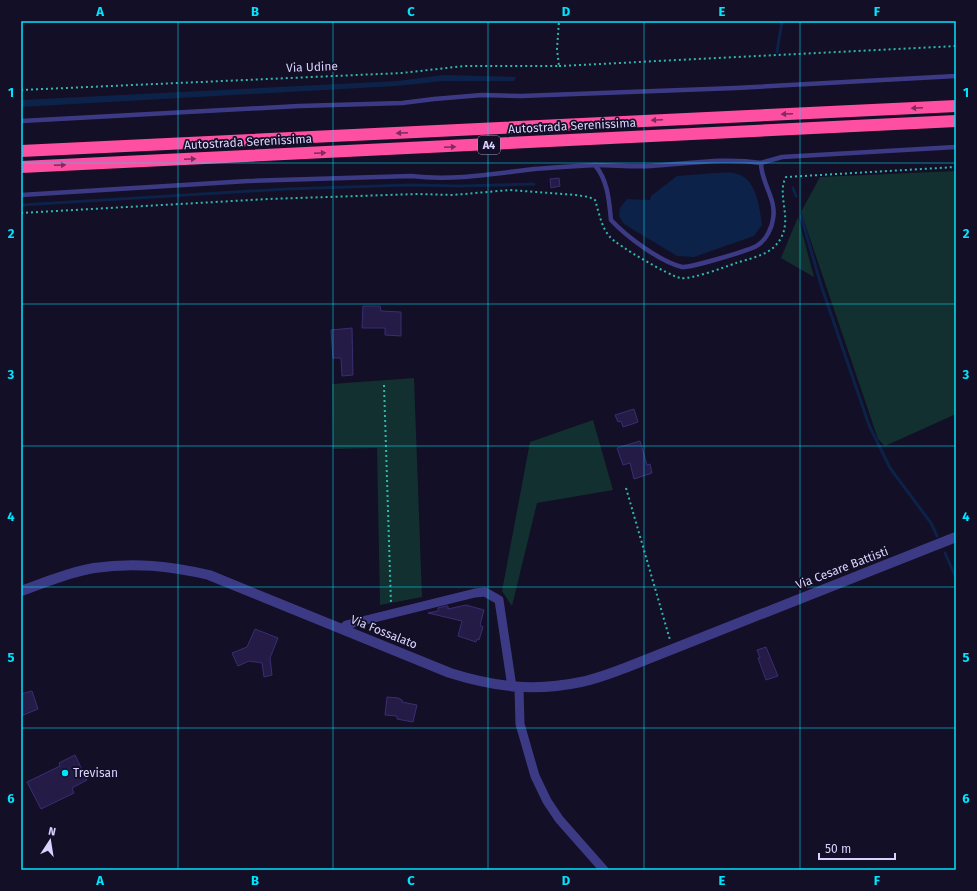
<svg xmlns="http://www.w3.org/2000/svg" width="977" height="891" font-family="'Fira Sans',sans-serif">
	<rect width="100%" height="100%" fill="#130f26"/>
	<g fill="#12302f">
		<path d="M956,171V414L885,446L878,439L801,212L820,177Z"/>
		<path d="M798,217L814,277L781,258Z"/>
		<path d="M414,378L422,597L380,605L377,448L333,449L332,384Z"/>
		<path d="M593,420L613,490L537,503L512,606L502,591L530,442Z"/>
	</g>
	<g fill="#0c2248">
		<path d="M444,75L516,77L514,81H444L396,86L21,107V100L397,81Z"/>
		<path d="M714,173C722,173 732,171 740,175C757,182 760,209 762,225L754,236L694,257L677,256L624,224L619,216L620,208L627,199L650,200L651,196L677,176Z"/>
	</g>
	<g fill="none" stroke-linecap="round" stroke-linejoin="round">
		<g stroke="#0c2248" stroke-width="3">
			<path d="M777,52L782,21"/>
			<path d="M793,188L796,196"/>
			<path d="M21,205L287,189L409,185L459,186L534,184"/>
			<path d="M801,216L821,285L869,425L890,468L931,523L937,536"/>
			<path d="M945,553L956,578"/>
		</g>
	</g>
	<g fill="#241b47" stroke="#3b2d73">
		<path d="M559,178L560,186L551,188L550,179Z"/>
		<path d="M363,306H380L381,311L401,312V336L385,335V328H362Z"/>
		<path d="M352,328L353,375L342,376L341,358H333L331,330Z"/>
		<path d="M634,409L638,422L623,427L621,421L618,422L615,415Z"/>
		<path d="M640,441L647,465L650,464L652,473L634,479L630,463L623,465L617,448Z"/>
		<path d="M466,605L484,610L480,625L483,627L479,640L477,639L476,642L458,636L462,621L428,613L438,611V608L446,606H448V609Z"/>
		<path d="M255,629L278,638L270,658L272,675L264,677L262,663L249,661L238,666L232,653L247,647Z"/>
		<path d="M766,647L778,676L766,680L758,658H760L757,650Z"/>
		<path d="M32,691L38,709L21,716V694Z"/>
		<path d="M387,697L398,698L402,700V702L417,705L413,722L397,719V716L385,715Z"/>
		<path d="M75,755L87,780L72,788L74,793L41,809L27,782L60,766L59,763Z"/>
	</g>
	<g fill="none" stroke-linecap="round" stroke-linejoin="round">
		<g stroke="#2fb8b0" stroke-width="2" stroke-dasharray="2 3" stroke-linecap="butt">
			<path d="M559,66L956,46"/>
			<path d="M21,90L402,73L464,66H559L557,49L559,21"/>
			<path d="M21,213L268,199L418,194L453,195L510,190L576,195L589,197L595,200C599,212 601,227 610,237C618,246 668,275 680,278C691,280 725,267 736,263C748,259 765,256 775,246C797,223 775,197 786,177L956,167"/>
			<path d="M384,385L391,604"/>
			<path d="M626,488L670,640"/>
		</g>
		<g stroke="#3d3a85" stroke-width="4.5">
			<path d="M21,121L299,106L402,103L434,99L482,95L521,96L736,88L956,76"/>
			<path d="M595,165C614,165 632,167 651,166C688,164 723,157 761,163"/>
			<path d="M21,195L248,181L411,176C453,181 492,174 534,169C554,167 575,166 595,165C608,181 609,200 611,220C627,237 659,261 682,267C689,268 752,250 758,245C766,240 772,228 773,219C777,199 761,183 761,163L782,157L956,147"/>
		</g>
		<g stroke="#3d3a85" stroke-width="9">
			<path d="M343,630L346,625L475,593L485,592L499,600L512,687"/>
			<path d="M519,688L520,724L535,776L547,801L559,819L604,870"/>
		</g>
		<path stroke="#3d3a85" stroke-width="10" d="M21,591C44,583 69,572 94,568C134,562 170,566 209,575L450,673C495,687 534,692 581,682C596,679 611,673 625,668L956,537"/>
		<g stroke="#ff4fa3" stroke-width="12">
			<path d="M21,151L956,106"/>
			<path d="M21,167L956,121"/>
		</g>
	</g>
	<defs><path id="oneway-solid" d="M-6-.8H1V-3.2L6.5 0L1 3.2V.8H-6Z"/></defs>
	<g fill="#7d2c5e">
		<use href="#oneway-solid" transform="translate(917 108) rotate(177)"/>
		<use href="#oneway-solid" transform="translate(787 114) rotate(177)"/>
		<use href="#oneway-solid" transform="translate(657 120) rotate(177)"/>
		<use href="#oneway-solid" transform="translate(402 133) rotate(177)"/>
		<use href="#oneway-solid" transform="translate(450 147) rotate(-3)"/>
		<use href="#oneway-solid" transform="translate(320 153) rotate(-3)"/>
		<use href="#oneway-solid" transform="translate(190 159) rotate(-3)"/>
		<use href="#oneway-solid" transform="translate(60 165) rotate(-3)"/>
	</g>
	<path fill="none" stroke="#00e5ff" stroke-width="1" stroke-opacity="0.55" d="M178,21V870M333,21V870M488,21V870M644,21V870M800,21V870M21,163H956M21,304H956M21,446H956M21,587H956M21,728H956"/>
	<circle fill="#00e5ff" stroke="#130f26" stroke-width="1.5" cx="65" cy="773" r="4"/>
	<g text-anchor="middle" stroke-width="3.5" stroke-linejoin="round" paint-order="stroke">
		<rect fill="#130f26" stroke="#9e99be" stroke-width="1" x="478" y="136" width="22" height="18" rx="3"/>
		<g font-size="11" font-weight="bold" fill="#d9d4ff">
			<text x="489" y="149">A4</text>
		</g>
		<g font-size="12" fill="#d9d4ff" stroke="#130f26">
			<text transform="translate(312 67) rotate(-2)" y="4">Via Udine</text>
			<text transform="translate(572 126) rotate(-3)" y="4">Autostrada Serenissima</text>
			<text transform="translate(248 142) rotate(-3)" y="4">Autostrada Serenissima</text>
			<text transform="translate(842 568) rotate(-21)" y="4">Via Cesare Battisti</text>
			<text transform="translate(384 632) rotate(22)" y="4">Via Fossalato</text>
		</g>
		<g font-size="12" fill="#d9d4ff" stroke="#130f26" text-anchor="start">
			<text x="73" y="777">Trevisan</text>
		</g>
	</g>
	<rect width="977" height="891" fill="none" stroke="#130f26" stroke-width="44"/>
	<g transform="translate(50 841) rotate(12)" stroke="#130f26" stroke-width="3" paint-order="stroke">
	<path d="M0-3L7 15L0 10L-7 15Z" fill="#d9d4ff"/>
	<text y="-6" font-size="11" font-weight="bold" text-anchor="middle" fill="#d9d4ff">N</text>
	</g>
	<path d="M819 853v6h76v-6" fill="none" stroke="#d9d4ff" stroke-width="2"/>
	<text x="825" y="853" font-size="12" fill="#d9d4ff" stroke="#130f26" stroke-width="3" paint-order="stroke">50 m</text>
	<rect x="22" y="22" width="933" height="847" fill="none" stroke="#00e5ff" stroke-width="1.5"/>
	<g font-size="13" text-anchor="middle" font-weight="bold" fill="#00e5ff">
		<text x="100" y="16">A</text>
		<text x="255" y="16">B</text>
		<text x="411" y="16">C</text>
		<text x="566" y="16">D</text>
		<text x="722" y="16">E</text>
		<text x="877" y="16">F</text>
		<text x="11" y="97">1</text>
		<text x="966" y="97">1</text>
		<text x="11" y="238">2</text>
		<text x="966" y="238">2</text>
		<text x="11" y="379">3</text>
		<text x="966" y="379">3</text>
		<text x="11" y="521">4</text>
		<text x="966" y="521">4</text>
		<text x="11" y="662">5</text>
		<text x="966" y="662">5</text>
		<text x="11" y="803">6</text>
		<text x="966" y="803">6</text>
		<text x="100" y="885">A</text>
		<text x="255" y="885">B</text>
		<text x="411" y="885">C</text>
		<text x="566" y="885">D</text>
		<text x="722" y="885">E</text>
		<text x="877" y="885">F</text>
	</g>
</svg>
